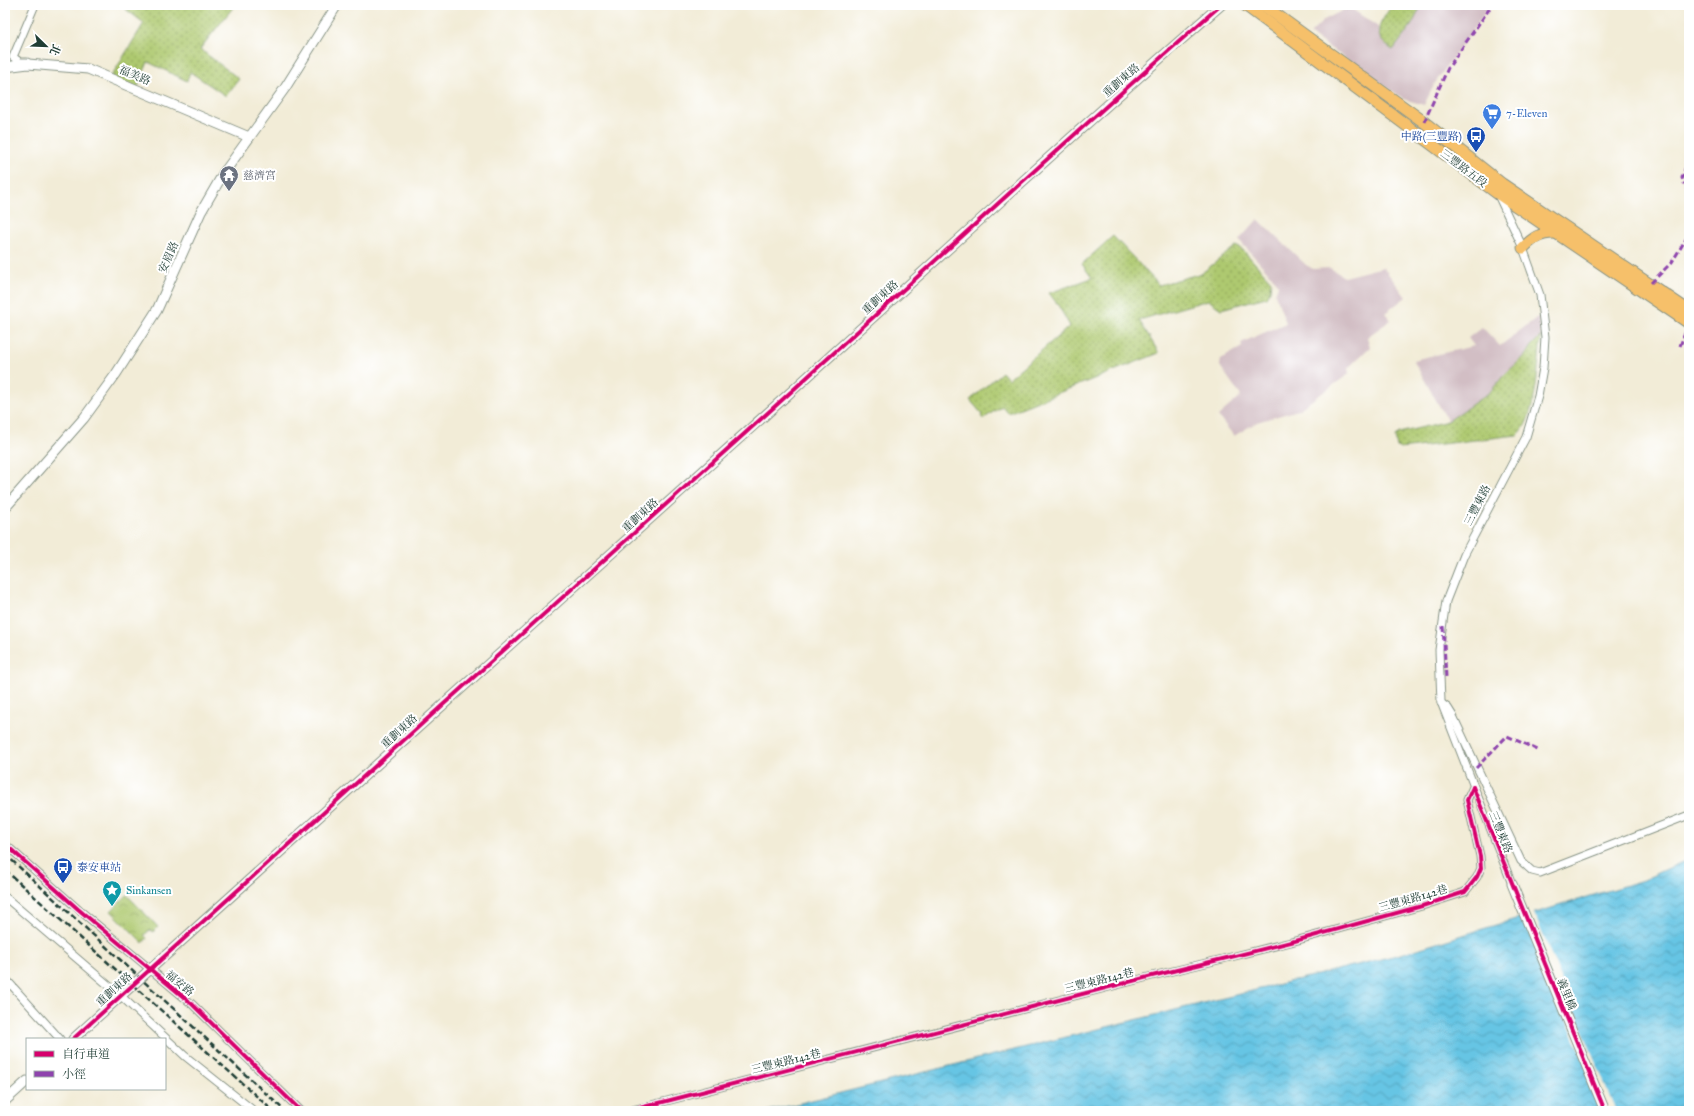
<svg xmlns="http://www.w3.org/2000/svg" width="1694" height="1116" font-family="'IM FELL Great Primer','Noto Serif TC',serif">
	<defs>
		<pattern id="grass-dots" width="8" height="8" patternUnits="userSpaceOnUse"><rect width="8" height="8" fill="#aec96f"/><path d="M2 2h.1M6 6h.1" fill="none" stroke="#8da45c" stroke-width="1.8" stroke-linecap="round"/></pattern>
		<pattern id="park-crowns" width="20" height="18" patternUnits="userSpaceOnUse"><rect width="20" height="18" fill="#aec96f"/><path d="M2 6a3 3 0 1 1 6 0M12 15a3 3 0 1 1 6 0" fill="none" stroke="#8da45c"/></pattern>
		<pattern id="water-waves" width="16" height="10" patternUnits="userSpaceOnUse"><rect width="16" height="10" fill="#66c5e4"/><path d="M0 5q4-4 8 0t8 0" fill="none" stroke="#53a1ba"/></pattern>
	</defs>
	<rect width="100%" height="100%" fill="#fff"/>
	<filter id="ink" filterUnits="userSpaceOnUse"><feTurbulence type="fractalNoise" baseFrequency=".025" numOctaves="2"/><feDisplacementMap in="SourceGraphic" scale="8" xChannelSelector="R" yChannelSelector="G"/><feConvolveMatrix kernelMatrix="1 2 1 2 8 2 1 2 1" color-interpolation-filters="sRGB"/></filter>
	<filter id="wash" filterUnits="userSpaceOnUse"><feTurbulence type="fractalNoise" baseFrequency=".012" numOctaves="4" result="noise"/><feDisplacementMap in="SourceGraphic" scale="16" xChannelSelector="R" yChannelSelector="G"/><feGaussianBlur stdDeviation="0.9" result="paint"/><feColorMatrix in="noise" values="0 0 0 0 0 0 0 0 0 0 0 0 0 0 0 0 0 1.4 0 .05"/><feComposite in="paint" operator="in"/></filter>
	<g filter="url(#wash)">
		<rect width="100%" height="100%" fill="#f2ecd7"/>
		<g fill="#d2bec4">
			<path d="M1422,5H1490L1435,83L1424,105L1404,99L1310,34L1324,20L1349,7L1378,27V33L1411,26Z"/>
			<path d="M1258,219L1306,265L1313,269L1330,268L1344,277L1383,267L1406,297L1385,313L1391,320L1367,337L1370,347L1348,368L1349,374L1298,410L1257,422L1234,436L1218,416L1241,396L1220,366L1221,359L1242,347L1241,343L1286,323L1275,294L1278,286L1277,282L1239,240Z"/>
			<path d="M1539,316L1541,336L1531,346L1525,356L1504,375L1490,392L1448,421L1413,360L1474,346L1468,338L1482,327L1500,346Z"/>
		</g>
		<g fill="url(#grass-dots)" stroke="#668352">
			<path d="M120,5H235L200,49L239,79L226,96L190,72L187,81L148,62L137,89L111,77L144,23Z"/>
			<path d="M1392,5H1422L1411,26L1393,50C1369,35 1380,24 1392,5Z"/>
			<path d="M1113,236L1159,285L1202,273L1236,246L1243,250L1271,281L1270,290L1266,297L1221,309L1208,300L1139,320L1159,353L1008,413L1002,406L983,419L981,416L982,414L970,400L1002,372L1008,379L1070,326L1058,305L1049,293L1092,278L1082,264Z"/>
			<path d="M1541,336C1539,357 1536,424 1517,435L1400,449L1397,447L1395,437L1399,433L1448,421L1490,392L1504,375L1525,356L1531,346Z"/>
		</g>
		<path fill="url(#park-crowns)" stroke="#668352" d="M127,895L158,927L153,932L150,930L144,935L147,938L143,943L111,911Z"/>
		<path fill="url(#water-waves)" stroke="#42818c" d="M1689,859V1111H768L1401,954L1643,880Z"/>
		<path fill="#f2ecd7" d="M1533,911L1616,1111H1605L1523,914Z"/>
	</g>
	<g filter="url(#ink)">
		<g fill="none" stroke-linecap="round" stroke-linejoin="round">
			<g stroke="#889486" stroke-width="9">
				<g id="minor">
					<path d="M27,62H20L13,57L35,5"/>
					<path d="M1498,195L1523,248L1540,295L1545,337L1543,368L1538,396L1526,437L1464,555L1446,601L1439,650L1441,702L1512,884"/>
					<path d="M1441,703L1448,708L1453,716L1521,861L1532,871L1540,873L1689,815"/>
					<path d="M5,844L78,909L192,1004L301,1111"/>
					<path d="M5,897L121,996L185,1056L254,1111"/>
					<path d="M5,978L60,1039"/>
					<path d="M628,1111L1152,976L1235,956L1291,942L1422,906L1465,892L1477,877L1481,868L1480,856L1467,800L1473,787"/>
				</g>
			</g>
			<g stroke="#889486" stroke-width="11">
				<g id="tertiary">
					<path d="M5,67L28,64L88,69L249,137"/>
					<path d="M5,508L84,418L116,374L157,310L201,212L223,174L285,88L337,5"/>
					<path d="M1512,884L1605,1111"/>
					<path d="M73,1039C308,825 546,613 782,400C928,268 1072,134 1221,5"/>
					<path d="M5,1101L27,1081"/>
				</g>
			</g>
			<g stroke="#889486" stroke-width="13">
				<g id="primary">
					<path d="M1245,5L1497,193L1689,323"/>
					<path d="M1263,5L1424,122L1502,184L1689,311"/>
					<path d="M1523,248C1533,238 1540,233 1554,233"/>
				</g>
			</g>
			<use href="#minor" stroke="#fff" stroke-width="7"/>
			<use href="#tertiary" stroke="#fff" stroke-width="9"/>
			<use href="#primary" stroke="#f6c06b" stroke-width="11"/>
			<g stroke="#1f3d34" stroke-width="2.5" stroke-dasharray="6 3" stroke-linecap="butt">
				<path d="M5,854L285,1111"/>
				<path d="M5,870L273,1111"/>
			</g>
			<g stroke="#8e44ad" stroke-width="3" stroke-dasharray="6 3" stroke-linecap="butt">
				<path d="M1424,122L1448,68L1492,5"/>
				<path d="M1689,157L1682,178L1684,183L1689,186"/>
				<path d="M1651,283L1672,262L1689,234"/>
				<path d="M1680,346L1689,323"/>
				<path d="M1443,626L1446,677"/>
				<path d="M1476,768L1507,736L1540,751"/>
			</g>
			<g stroke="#fff" stroke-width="6">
				<g id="cycleway">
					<path d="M1473,787L1605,1111"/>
					<path d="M5,844L78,909L192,1004L301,1111"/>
					<path d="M73,1039C308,825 546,613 782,400C928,268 1072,134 1221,5"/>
					<path d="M628,1111L1152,976L1235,956L1291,942L1422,906L1465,892L1477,877L1481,868L1480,856L1467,800L1473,787"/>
				</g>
			</g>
			<use href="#cycleway" stroke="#d6006c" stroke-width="4"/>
		</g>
	</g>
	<defs>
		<g id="supermarket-pin" transform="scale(1)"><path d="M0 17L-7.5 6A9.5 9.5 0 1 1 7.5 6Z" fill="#3f7fe0" stroke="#fff"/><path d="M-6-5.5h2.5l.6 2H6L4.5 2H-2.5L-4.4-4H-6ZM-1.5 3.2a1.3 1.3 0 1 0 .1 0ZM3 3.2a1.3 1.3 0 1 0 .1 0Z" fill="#fff"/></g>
		<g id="bus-pin" transform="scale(1)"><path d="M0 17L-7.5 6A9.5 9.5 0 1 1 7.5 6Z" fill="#1a4fb4" stroke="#fff"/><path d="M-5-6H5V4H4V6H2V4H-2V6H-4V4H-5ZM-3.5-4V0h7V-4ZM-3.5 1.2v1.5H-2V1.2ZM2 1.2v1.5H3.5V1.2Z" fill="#fff"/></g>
		<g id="temple-pin" transform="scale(1)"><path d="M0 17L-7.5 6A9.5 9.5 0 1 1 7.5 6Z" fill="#6b7280" stroke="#fff"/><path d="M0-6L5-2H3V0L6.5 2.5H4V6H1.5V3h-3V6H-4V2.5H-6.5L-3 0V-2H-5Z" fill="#fff"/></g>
		<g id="sight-pin" transform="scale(1)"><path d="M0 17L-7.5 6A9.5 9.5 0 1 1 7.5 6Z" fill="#0f9aa8" stroke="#fff"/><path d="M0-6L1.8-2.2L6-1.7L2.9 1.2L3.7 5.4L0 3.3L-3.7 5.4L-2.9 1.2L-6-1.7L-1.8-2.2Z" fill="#fff"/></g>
	</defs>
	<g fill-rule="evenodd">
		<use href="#supermarket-pin" x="1492" y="113"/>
		<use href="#bus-pin" x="1476" y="136"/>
		<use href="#temple-pin" x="229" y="175"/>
		<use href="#bus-pin" x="63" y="867"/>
		<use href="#sight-pin" x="112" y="890"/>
	</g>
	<g text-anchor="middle" stroke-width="4" stroke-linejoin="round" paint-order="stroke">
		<g font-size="11" fill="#1f3d34" stroke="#fff">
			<text transform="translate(135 75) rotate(23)" y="4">福美路</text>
			<text transform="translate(1121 80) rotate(-41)" y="4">重劃東路</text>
			<text transform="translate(1464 168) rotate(37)" y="4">三豐路五段</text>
			<text transform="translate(168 257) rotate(-66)" y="4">安眉路</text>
			<text transform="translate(880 297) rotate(-42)" y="4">重劃東路</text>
			<text transform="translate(1477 505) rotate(-63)" y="4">三豐東路</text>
			<text transform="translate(640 515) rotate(-42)" y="4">重劃東路</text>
			<text transform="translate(399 731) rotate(-42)" y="4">重劃東路</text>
			<text transform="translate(1501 832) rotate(68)" y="4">三豐東路</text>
			<text transform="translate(1413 898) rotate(-16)" y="4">三豐東路142巷</text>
			<text transform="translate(1099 980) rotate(-14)" y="4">三豐東路142巷</text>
			<text transform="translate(180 983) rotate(40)" y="4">福安路</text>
			<text transform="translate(114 989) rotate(-42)" y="4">重劃東路</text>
			<text transform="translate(1567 994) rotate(68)" y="4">義里橋</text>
			<text transform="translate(786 1061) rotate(-14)" y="4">三豐東路142巷</text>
		</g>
		<g font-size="11" fill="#366cbe" stroke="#fff" text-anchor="start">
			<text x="1506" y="117">7-Eleven</text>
		</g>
		<g font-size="11" fill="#164399" stroke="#fff" text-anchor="end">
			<text x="1462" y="140">中路(三豐路)</text>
			<text x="77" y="871" text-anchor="start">泰安車站</text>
		</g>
		<g font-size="11" fill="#5b616d" stroke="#fff" text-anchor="start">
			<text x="243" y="179">慈濟宮</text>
		</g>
		<g font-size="11" fill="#0d838f" stroke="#fff" text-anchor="start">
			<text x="126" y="894">Sinkansen</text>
		</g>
	</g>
	<rect width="1694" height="1116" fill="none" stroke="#fff" stroke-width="20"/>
	<rect x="26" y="1038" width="140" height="52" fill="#ffffff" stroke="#a5b1ae"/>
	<rect x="34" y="1051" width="20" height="6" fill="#d6006c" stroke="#a5b1ae"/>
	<text x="62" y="1058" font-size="12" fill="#1f3d34">自行車道</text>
	<rect x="34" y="1071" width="20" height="6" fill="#8e44ad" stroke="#a5b1ae"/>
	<text x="62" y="1078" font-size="12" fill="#1f3d34">小徑</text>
	<g transform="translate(46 46) rotate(113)" stroke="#ffffff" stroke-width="3" paint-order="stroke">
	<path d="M0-3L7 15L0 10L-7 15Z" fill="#1f3d34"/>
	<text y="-6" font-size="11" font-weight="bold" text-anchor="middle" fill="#1f3d34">北</text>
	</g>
</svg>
